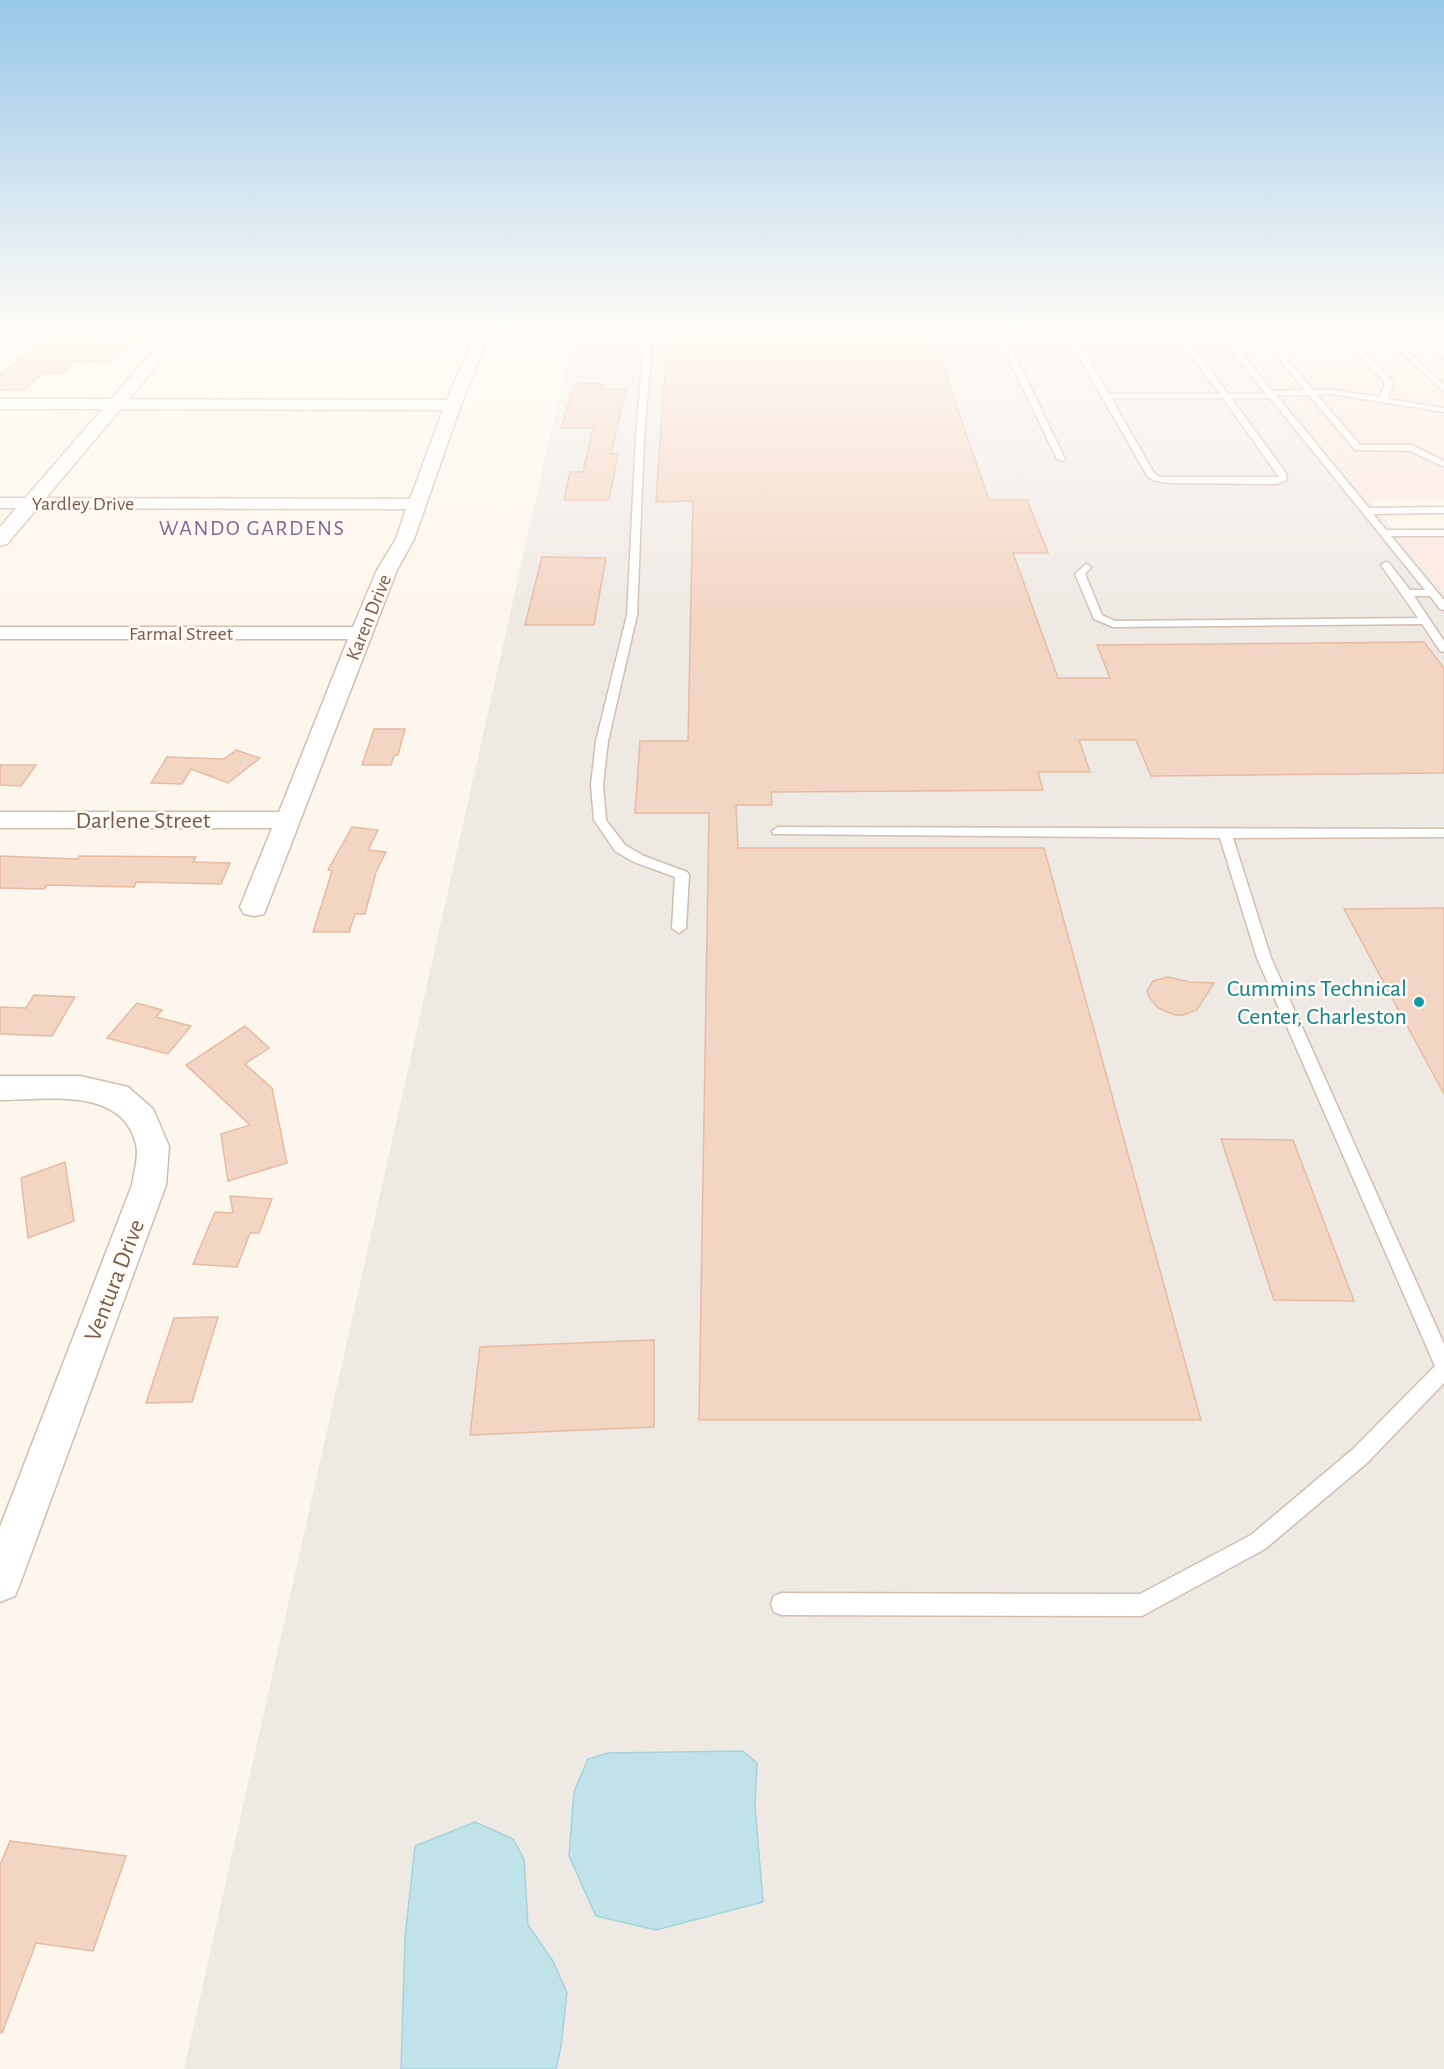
<svg xmlns="http://www.w3.org/2000/svg" width="1444" height="2069" font-family="'Alegreya Sans',sans-serif">
	<rect width="100%" height="100%" fill="#fdf6ec"/>
	<g fill="#fde8e0">
		<path d="M1231,329H1444V499H1369Z"/>
		<path d="M1444,537V592L1400,538Z"/>
	</g>
	<path fill="#efe9e4" d="M574,329H1231L1444,592V2069H184Z"/>
	<g fill="#bfe3e8" stroke="#a5d3da" stroke-width="1.5">
		<path d="M743,1751L757,1763L755,1806L763,1902L656,1930L596,1916L569,1856L574,1792L588,1759L608,1753Z"/>
		<path d="M475,1822L513,1839L524,1859L528,1925L553,1961L567,1993L561,2047L556,2069H401L405,1938L415,1846Z"/>
	</g>
	<g fill="#f3d5c3" stroke="#e6bba3" stroke-width="1.5">
		<path d="M668,329H930L989,500H1027L1048,553H1013L1058,678H1110L1097,645L1424,642L1444,668V773L1151,776L1136,740H1079L1090,772H1038L1043,790L771,792L772,805H736L738,848H1044L1201,1420H699L709,813H635L640,741H688L693,501L656,502Z"/>
		<path d="M44,338H86L136,339L111,362L74,361L63,373H43L24,390H0V375Z"/>
		<path d="M575,383L603,384L602,389H626L611,454H618L609,500H564L570,472H583L593,428H561Z"/>
		<path d="M542,557L606,558L594,625H525Z"/>
		<path d="M374,729H405L398,755L394,756L391,765H362Z"/>
		<path d="M236,750L260,758L228,783L191,769L182,784L151,783L167,757L224,759Z"/>
		<path d="M0,765H36L21,786L0,785Z"/>
		<path d="M352,827L378,830L368,850L386,852L376,872L365,914H355L349,932H313L332,871L328,870Z"/>
		<path d="M0,856L78,859L79,856L196,857L193,862L230,863L221,884L136,882L134,887L47,885L44,889L0,888Z"/>
		<path d="M1444,908V1094L1344,909Z"/>
		<path d="M1168,977L1190,982L1214,983L1197,1010L1183,1015H1175L1158,1008L1149,997L1147,991L1153,981Z"/>
		<path d="M34,995L75,997L52,1036L0,1034V1007L26,1008Z"/>
		<path d="M137,1003L162,1010L156,1017L191,1026L168,1054L107,1038Z"/>
		<path d="M245,1026L269,1048L245,1064L272,1088L287,1163L228,1181L221,1134L250,1125L186,1065Z"/>
		<path d="M1221,1139L1293,1140L1354,1301L1274,1300Z"/>
		<path d="M65,1162L74,1221L28,1238L21,1178Z"/>
		<path d="M230,1196L272,1199L259,1233H250L237,1267L193,1264L215,1212L233,1213Z"/>
		<path d="M218,1317L192,1402L146,1403L174,1318Z"/>
		<path d="M654,1340V1427L470,1435L480,1347Z"/>
		<path d="M10,1841L126,1856L93,1951L36,1943L2,2033L0,2032V1865Z"/>
	</g>
	<g fill="none" stroke-linecap="round" stroke-linejoin="round">
		<g stroke="#d1beb0" stroke-width="3">
			<g id="lane">
				<path d="M645,329H653L644,438L637,615L608,741L603,785L606,820L625,845L644,856L687,872L689,875L686,928L679,933L672,928L675,877L634,862L615,851L594,820L591,785L596,741L627,615L636,438Z"/>
				<path d="M994,329H1002L1065,459L1064,461L1057,459Z"/>
				<path d="M1063,329H1071L1109,394H1220L1172,329H1180L1228,394H1266L1214,329H1222L1272,391L1305,390L1254,329H1262L1313,390H1332L1380,397L1385,382L1332,329H1340L1393,382L1388,399L1444,408V412L1332,394L1317,395L1360,445H1412L1444,461V467L1410,451L1355,450L1309,395H1276L1369,508L1444,507V513L1373,514L1386,530H1444V536H1391L1444,600V610L1440,609L1430,596H1414L1444,641V652L1440,651L1422,624L1113,627L1094,619L1075,574L1086,564L1091,567L1085,574L1102,615L1115,621L1418,618L1381,565L1386,562L1389,563L1410,590H1425L1270,398H1231L1286,473L1287,480L1276,484L1170,483L1155,481L1148,477ZM1111,398H1223L1279,477H1160L1154,473Z"/>
				<path d="M1376,329H1384L1444,385V391Z"/>
				<path d="M1410,329H1418L1444,352V358Z"/>
				<path d="M778,827L1444,829V837L1233,838L1271,958L1444,1344V1383L1367,1463L1265,1549L1142,1616L782,1615L774,1612L771,1604L774,1596L782,1593L1140,1594L1251,1535L1353,1449L1435,1366L1257,958L1220,838L773,834L772,831Z"/>
			</g>
		</g>
		<g stroke="#d1beb0" stroke-width="3">
			<g id="street">
				<path d="M321,329H335L331,335H321L319,332Z"/>
				<path d="M477,329H491L461,405L414,539L397,570L264,914L254,916L244,914L240,907L272,828H0V812H279L348,639H0V627H353L377,570L396,539L406,509L0,508V498L410,499L443,410L0,409V399L447,400Z"/>
				<path d="M0,1076H80L128,1087L153,1109L169,1146L166,1185L21,1581L15,1596L0,1602V1527L132,1185C134,1173 139,1156 136,1144C122,1086 45,1100 0,1100Z"/>
			</g>
		</g>
		<g stroke="#d6c0b0" stroke-width="3">
			<path id="secondary" d="M172,329H188L7,544L0,546V527Z"/>
		</g>
		<use href="#lane" fill="#fff" fill-rule="evenodd"/>
		<use href="#street" fill="#fff" fill-rule="evenodd"/>
		<use href="#secondary" fill="#fff" fill-rule="evenodd"/>
	</g>
	<linearGradient id="sky" x2="0" y2="1"><stop stop-color="#97c7e8"/><stop offset="0.53" stop-color="#fefbf6"/><stop offset="1" stop-color="#fefbf6" stop-opacity="0"/></linearGradient>
	<rect width="1444" height="619" fill="url(#sky)"/>
	<circle fill="#0f9aa8" stroke="#fffaf3" stroke-width="2" cx="1419" cy="1002" r="6"/>
	<g text-anchor="middle" stroke-width="5" stroke-linejoin="round" paint-order="stroke">
		<g font-size="20" fill="#7a5c4d" stroke="#fffaf3">
			<text x="83" y="510">Yardley Drive</text>
			<text transform="translate(368 617) rotate(-68)" y="7">Karen Drive</text>
			<text x="181" y="640">Farmal Street</text>
		</g>
		<g font-size="22" letter-spacing="1.5" fill="#846695" stroke="#fffaf3">
			<text x="252" y="535">WANDO GARDENS</text>
		</g>
		<g font-size="24" fill="#7a5c4d" stroke="#fffaf3">
			<text x="143" y="828">Darlene Street</text>
			<text transform="translate(114 1280) rotate(-69)" y="8">Ventura Drive</text>
		</g>
		<g font-size="24" fill="#0d838f" stroke="#fffaf3" text-anchor="end">
			<text x="1407" y="996">Cummins Technical<tspan x="1407" dy="28">Center, Charleston</tspan></text>
		</g>
	</g>
</svg>
